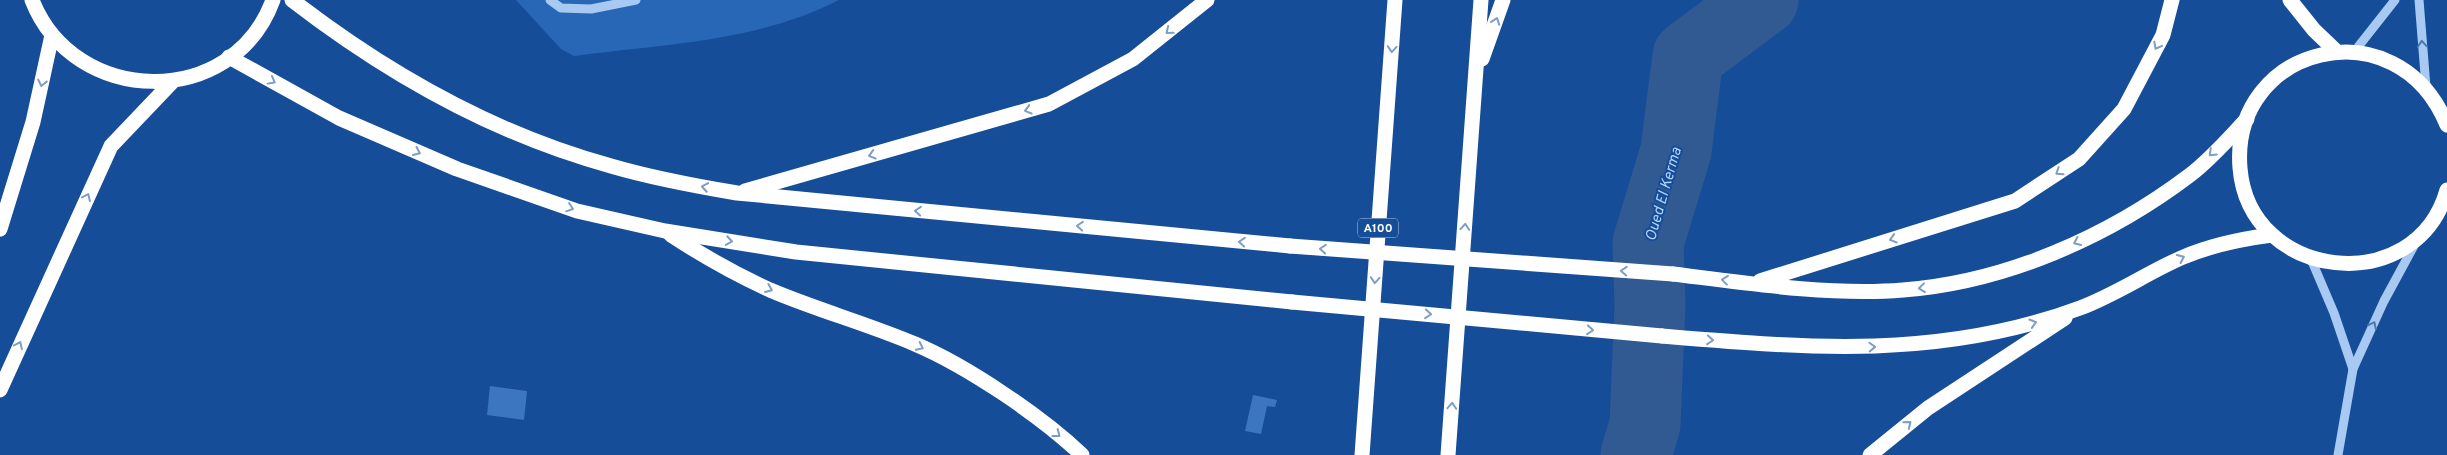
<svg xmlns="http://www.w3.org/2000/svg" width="2447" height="455" font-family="Overpass,sans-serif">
	<rect width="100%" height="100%" fill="#154d99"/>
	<path fill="#2867b6" d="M516,0H839C757,42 663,44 574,56L561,49Z"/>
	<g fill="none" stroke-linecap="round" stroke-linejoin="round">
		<path stroke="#325a92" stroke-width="71" d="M1636,455L1645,424L1650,305L1648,243L1676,151L1688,56L1763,0"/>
	</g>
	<g fill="#3d76c0">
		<path d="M490,386L527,391L524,420L487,415Z"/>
		<path d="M1253,395L1277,400L1275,407L1267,406L1261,434L1245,431Z"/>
	</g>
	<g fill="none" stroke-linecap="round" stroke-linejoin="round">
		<g stroke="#a8c9f2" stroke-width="9">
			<path d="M550,0L561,8L591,9L636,0"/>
			<path d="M2419,0L2426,87"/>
			<path d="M2354,52L2395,0"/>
			<path d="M2311,259L2334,313L2353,369"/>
			<path d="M2338,455L2353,369L2384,301L2416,242"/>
		</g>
		<g stroke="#fff" stroke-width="15">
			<path d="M32,0C74,107 233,110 273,0"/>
			<path d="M292,0C388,74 494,134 611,166C652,178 695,186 737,193L1290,246"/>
			<path d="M2290,0L2314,30L2337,52"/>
			<path d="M229,57L339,118L457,169L577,211L665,231L796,252L1292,302"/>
			<path d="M1482,59L1503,0"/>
			<path d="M2447,125C2397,3 2230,46 2240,168C2249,281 2416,300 2447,190"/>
			<path d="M745,191L1049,104L1133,59L1207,0"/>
			<path d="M0,229L33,122L52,35"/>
			<path d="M671,235C703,256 735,274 770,290C817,310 868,324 915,344C967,366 1041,416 1082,455"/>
			<path d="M1673,274C1745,283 1831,296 1903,290C2006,282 2108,237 2190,175C2211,159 2229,138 2247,119"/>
			<path d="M1760,281L2015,201L2079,159L2124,109L2163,35L2172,0"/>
			<path d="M1662,336C1806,348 1940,360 2080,308C2115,295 2147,273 2181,258C2211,245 2240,239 2272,235"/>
			<path d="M0,390L111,146L173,81"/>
			<path d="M1362,455L1395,0"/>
			<path d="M1448,455L1481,0"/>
			<path d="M1870,455L1928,408L2065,318"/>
		</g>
		<g stroke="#fff" stroke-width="15">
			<path d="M1290,246L1673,274"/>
			<path d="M1292,302L1662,336"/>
		</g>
	</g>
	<defs><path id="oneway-chevron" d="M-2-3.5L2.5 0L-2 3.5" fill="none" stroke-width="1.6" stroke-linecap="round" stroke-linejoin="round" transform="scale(1.25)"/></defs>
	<g stroke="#7e9dc7">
		<use href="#oneway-chevron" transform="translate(1496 21) rotate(-70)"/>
		<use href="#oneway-chevron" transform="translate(1169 31) rotate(141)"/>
		<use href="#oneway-chevron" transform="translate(2157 46) rotate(118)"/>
		<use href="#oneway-chevron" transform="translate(1392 49) rotate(94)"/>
		<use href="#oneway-chevron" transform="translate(272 81) rotate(29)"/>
		<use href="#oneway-chevron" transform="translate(42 83) rotate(102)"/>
		<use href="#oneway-chevron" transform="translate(1028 110) rotate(164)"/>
		<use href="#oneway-chevron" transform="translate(417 152) rotate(24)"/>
		<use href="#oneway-chevron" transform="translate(2212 153) rotate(136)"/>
		<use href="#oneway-chevron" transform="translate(872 155) rotate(164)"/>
		<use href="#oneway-chevron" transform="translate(2059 172) rotate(147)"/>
		<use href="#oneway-chevron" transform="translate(705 187) rotate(-170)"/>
		<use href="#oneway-chevron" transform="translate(87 197) rotate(-65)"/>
		<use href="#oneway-chevron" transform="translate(570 208) rotate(19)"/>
		<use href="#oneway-chevron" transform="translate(918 211) rotate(-175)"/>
		<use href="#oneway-chevron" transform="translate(1080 226) rotate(-175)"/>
		<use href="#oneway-chevron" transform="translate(1465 227) rotate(-86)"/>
		<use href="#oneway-chevron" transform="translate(1893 239) rotate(163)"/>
		<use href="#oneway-chevron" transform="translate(729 241) rotate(9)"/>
		<use href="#oneway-chevron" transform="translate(1242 242) rotate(-175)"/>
		<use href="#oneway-chevron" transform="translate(2077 242) rotate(155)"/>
		<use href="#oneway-chevron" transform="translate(1323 249) rotate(-176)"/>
		<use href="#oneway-chevron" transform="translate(2181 258) rotate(-25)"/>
		<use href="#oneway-chevron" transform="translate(1624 271) rotate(-176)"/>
		<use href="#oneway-chevron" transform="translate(1375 280) rotate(94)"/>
		<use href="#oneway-chevron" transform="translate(1725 280) rotate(-173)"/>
		<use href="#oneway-chevron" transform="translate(1922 288) rotate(174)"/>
		<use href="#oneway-chevron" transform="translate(769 289) rotate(23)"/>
		<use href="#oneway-chevron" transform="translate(1428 314) rotate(5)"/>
		<use href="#oneway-chevron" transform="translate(2033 323) rotate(-17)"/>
		<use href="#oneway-chevron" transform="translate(1590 330) rotate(5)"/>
		<use href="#oneway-chevron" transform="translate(1710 340) rotate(5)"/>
		<use href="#oneway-chevron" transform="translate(19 345) rotate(-65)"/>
		<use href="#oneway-chevron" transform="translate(920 347) rotate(26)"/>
		<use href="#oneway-chevron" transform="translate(1872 347) rotate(-2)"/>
		<use href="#oneway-chevron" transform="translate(1452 406) rotate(-86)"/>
		<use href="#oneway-chevron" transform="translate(1908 424) rotate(-39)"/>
		<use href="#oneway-chevron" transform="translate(1057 434) rotate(38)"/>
	</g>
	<g stroke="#4878b8">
		<use href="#oneway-chevron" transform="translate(2422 44) rotate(-94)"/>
		<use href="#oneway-chevron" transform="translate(2373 325) rotate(-64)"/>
	</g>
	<g text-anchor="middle" stroke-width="4" stroke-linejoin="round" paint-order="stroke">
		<rect fill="#154d99" stroke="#b9cae0" stroke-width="1" x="1358" y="218.5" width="40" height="19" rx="4"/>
		<g font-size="12" font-weight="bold" fill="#fff">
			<text x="1378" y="232">A100</text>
		</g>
		<g font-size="15" font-style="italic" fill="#b5d3f9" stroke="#154d99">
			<text transform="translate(1663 194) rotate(-74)" y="5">Oued El Kerma</text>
		</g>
	</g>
</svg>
